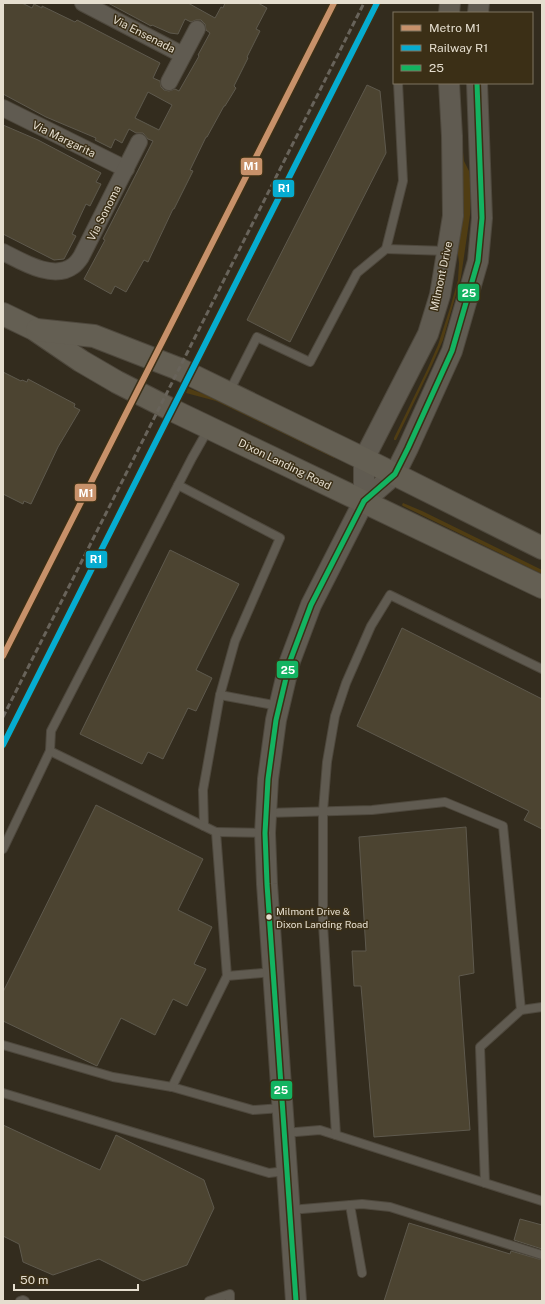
<svg xmlns="http://www.w3.org/2000/svg" width="545" height="1304" font-family="'Public Sans',sans-serif">
	<rect width="100%" height="100%" fill="#332c1e"/>
	<g fill="#503d13">
		<path d="M458,106L464,161L469,171L471,187L470,215L461,277L443,340L432,365L396,440H394V438L427,370L438,345L450,308L458,280L459,263L457,246Z"/>
		<path d="M188,388L219,400L335,457L334,458L216,401L186,393Z"/>
		<path d="M403,503L422,511L542,570V574L403,506L402,505Z"/>
	</g>
	<g fill="#4c4431" stroke="#5e594d" fill-rule="evenodd">
		<path d="M3,3H22L32,8L34,4L42,8V6L75,22L77,20L160,63L153,78L160,81L161,87L164,90L169,91L175,89L179,91L199,56L198,55L210,33L206,30L205,24L201,20H196L191,22L185,19L178,34L170,33L152,25L151,26L108,3H188L215,18L221,7L223,8L225,3H258L267,8L256,29L260,31L247,57L248,58L234,86L236,88L225,106H224L207,137H206L190,170L193,171L174,209H173L148,262L144,260L126,292L115,286L111,294L84,279L105,240L103,239L153,141L148,139L143,133H136L129,129L122,143L115,139L111,148L95,140L96,138L46,117L3,94ZM148,92L172,105L159,130L135,118Z"/>
		<path d="M367,85L380,91L386,153L290,342L247,320Z"/>
		<path d="M3,125L38,140L101,173L96,182L101,184L90,206L86,204L72,234L76,236L64,259L54,260L3,234Z"/>
		<path d="M3,372L21,381L22,380L27,382L28,379L75,404L74,407L80,410L58,447L31,504L24,501L23,504L3,494Z"/>
		<path d="M170,550L239,584L196,670L212,678L196,711L188,708L163,759L148,752L142,764L80,734Z"/>
		<path d="M402,628L542,699V829L524,820L529,811L357,726Z"/>
		<path d="M96,805L203,859L178,910L212,927L194,964L206,969L187,1006L173,999L155,1035L121,1018L97,1066L3,1021V992Z"/>
		<path d="M466,827L474,973L459,976L470,1130L374,1137L361,986H354L352,951H366L359,837Z"/>
		<path d="M3,1125L100,1170L116,1135L204,1180L214,1208L187,1265L143,1281L99,1259L53,1275L23,1262L19,1244L3,1236Z"/>
		<path d="M520,1219L542,1225V1249L514,1240Z"/>
		<path d="M409,1223L510,1254L511,1251L542,1260V1301H384Z"/>
	</g>
	<g fill="none" stroke-linecap="round" stroke-linejoin="round">
		<g stroke="#4e483d" stroke-width="10">
			<g id="service">
				<path d="M386,249L447,251"/>
				<path d="M229,392L257,337L310,362L357,273L386,249L403,181L398,83"/>
				<path d="M178,485L280,538L235,641L220,695L203,790L204,826"/>
				<path d="M220,695L279,706"/>
				<path d="M50,751L51,731L192,458L209,428"/>
				<path d="M266,813L372,810L445,802L503,826L521,1010L480,1047L485,1183L320,1130L284,1133"/>
				<path d="M216,832L265,833"/>
				<path d="M3,849L50,751L216,832L227,976"/>
				<path d="M273,972L227,976L172,1087L253,1110L282,1108"/>
				<path d="M521,1010L542,1007"/>
				<path d="M3,1045L113,1077L172,1087"/>
				<path d="M3,1093L269,1173L286,1171"/>
				<path d="M336,1135L323,924V811L327,762L335,716L346,683L371,626L390,595L542,669"/>
				<path d="M485,1183L542,1201"/>
				<path d="M350,1205L362,1273"/>
				<path d="M290,1210L362,1204L390,1207L542,1255"/>
				<path d="M20,1301L23,1300L25,1301"/>
				<path d="M209,1301L230,1294V1301"/>
			</g>
		</g>
		<g stroke="#4e483d" stroke-width="18">
			<g id="minor">
				<path d="M83,3L183,55"/>
				<path d="M169,82L197,29"/>
				<path d="M3,108L126,169"/>
				<path d="M3,252C21,261 53,281 73,266C76,264 79,260 81,257L139,142"/>
			</g>
		</g>
		<g stroke="#4e483d" stroke-width="22">
			<g id="tertiary">
				<path d="M449,13L450,3"/>
				<path d="M478,13L479,3"/>
				<path d="M364,501V459L428,334L440,295L453,216L452,136L449,83"/>
				<path d="M296,1301L267,884L265,833L268,779L276,720L290,661L311,605L364,501L395,474L408,448L452,351L478,261L482,218L477,83"/>
			</g>
		</g>
		<g stroke="#4e483d" stroke-width="24">
			<g id="secondary">
				<path d="M3,314L34,329L81,361L117,382L172,410L542,587"/>
				<path d="M37,330L94,336L179,369L364,459L542,548"/>
			</g>
		</g>
		<use href="#service" stroke="#605b51" stroke-width="8"/>
		<use href="#minor" stroke="#605b51" stroke-width="16"/>
		<use href="#tertiary" stroke="#605b51" stroke-width="20"/>
		<use href="#secondary" stroke="#645f53" stroke-width="22"/>
		<g stroke="#68635a" stroke-width="3" stroke-dasharray="6 3" stroke-linecap="butt">
			<path d="M3,717L364,3"/>
			<path d="M3,745L377,3"/>
		</g>
		<g stroke="#3b2f16" stroke-width="8">
			<path id="bus-1" d="M296,1301L267,884L265,833L268,779L276,720L290,661L311,605L364,501L395,474L408,448L452,351L478,261L482,218L477,83"/>
		</g>
		<use href="#bus-1" stroke="#13b361" stroke-width="5"/>
		<g stroke="#3b2f16" stroke-width="9">
			<path id="rail-1" d="M3,745L377,3"/>
		</g>
		<use href="#rail-1" stroke="#06acd0" stroke-width="6"/>
		<g stroke="#3b2f16" stroke-width="9">
			<path id="metro-1" d="M3,656L334,3"/>
		</g>
		<use href="#metro-1" stroke="#c7916a" stroke-width="6"/>
	</g>
	<circle fill="#e5decf" stroke="#3b2f16" stroke-width="1.5" cx="269" cy="917" r="3.5"/>
	<g text-anchor="middle" stroke-width="3" stroke-linejoin="round" paint-order="stroke">
		<g font-size="10" fill="#e5decf" stroke="#3b2f16" text-anchor="start">
			<text x="276" y="915">Milmont Drive &amp;<tspan x="276" dy="13">Dixon Landing Road</tspan></text>
		</g>
		<g font-size="11" fill="#e5decf" stroke="#3b2f16">
			<text transform="translate(144 34) rotate(27)" y="4">Via Ensenada</text>
			<text transform="translate(64 139) rotate(26)" y="4">Via Margarita</text>
			<text transform="translate(104 213) rotate(-63)" y="4">Via Sonoma</text>
			<text transform="translate(441 276) rotate(-78)" y="4">Milmont Drive</text>
			<text transform="translate(285 464) rotate(26)" y="4">Dixon Landing Road</text>
		</g>
	</g>
	<g stroke="#3b2f16" stroke-width="1.5">
		<rect x="240" y="157" width="23" height="19" rx="4" fill="#c7916a"/>
		<rect x="272" y="179" width="23" height="19" rx="4" fill="#06acd0"/>
		<rect x="457" y="283" width="23" height="19" rx="4" fill="#13b361"/>
		<rect x="74" y="483" width="23" height="19" rx="4" fill="#c7916a"/>
		<rect x="85" y="550" width="23" height="19" rx="4" fill="#06acd0"/>
		<rect x="276" y="660" width="23" height="19" rx="4" fill="#13b361"/>
		<rect x="270" y="1080" width="23" height="20" rx="4" fill="#13b361"/>
	</g>
	<g font-size="11" text-anchor="middle" font-weight="bold" fill="#fff">
		<text x="251" y="170">M1</text>
		<text x="284" y="192">R1</text>
		<text x="469" y="297">25</text>
		<text x="86" y="497">M1</text>
		<text x="96" y="563">R1</text>
		<text x="288" y="674">25</text>
		<text x="281" y="1094">25</text>
	</g>
	<rect width="545" height="1304" fill="none" stroke="#e5decf" stroke-width="8"/>
	<rect x="393" y="12" width="140" height="72" fill="#3b2f16" stroke="#7f7560"/>
	<rect x="401" y="25" width="20" height="6" fill="#c7916a" stroke="#7f7560"/>
	<text x="429" y="32" font-size="12" fill="#e5decf">Metro M1</text>
	<rect x="401" y="45" width="20" height="6" fill="#06acd0" stroke="#7f7560"/>
	<text x="429" y="52" font-size="12" fill="#e5decf">Railway R1</text>
	<rect x="401" y="65" width="20" height="6" fill="#13b361" stroke="#7f7560"/>
	<text x="429" y="72" font-size="12" fill="#e5decf">25</text>
	<path d="M14 1284v6h124v-6" fill="none" stroke="#e5decf" stroke-width="2"/>
	<text x="20" y="1284" font-size="12" fill="#e5decf" stroke="#3b2f16" stroke-width="3" paint-order="stroke">50 m</text>
</svg>
